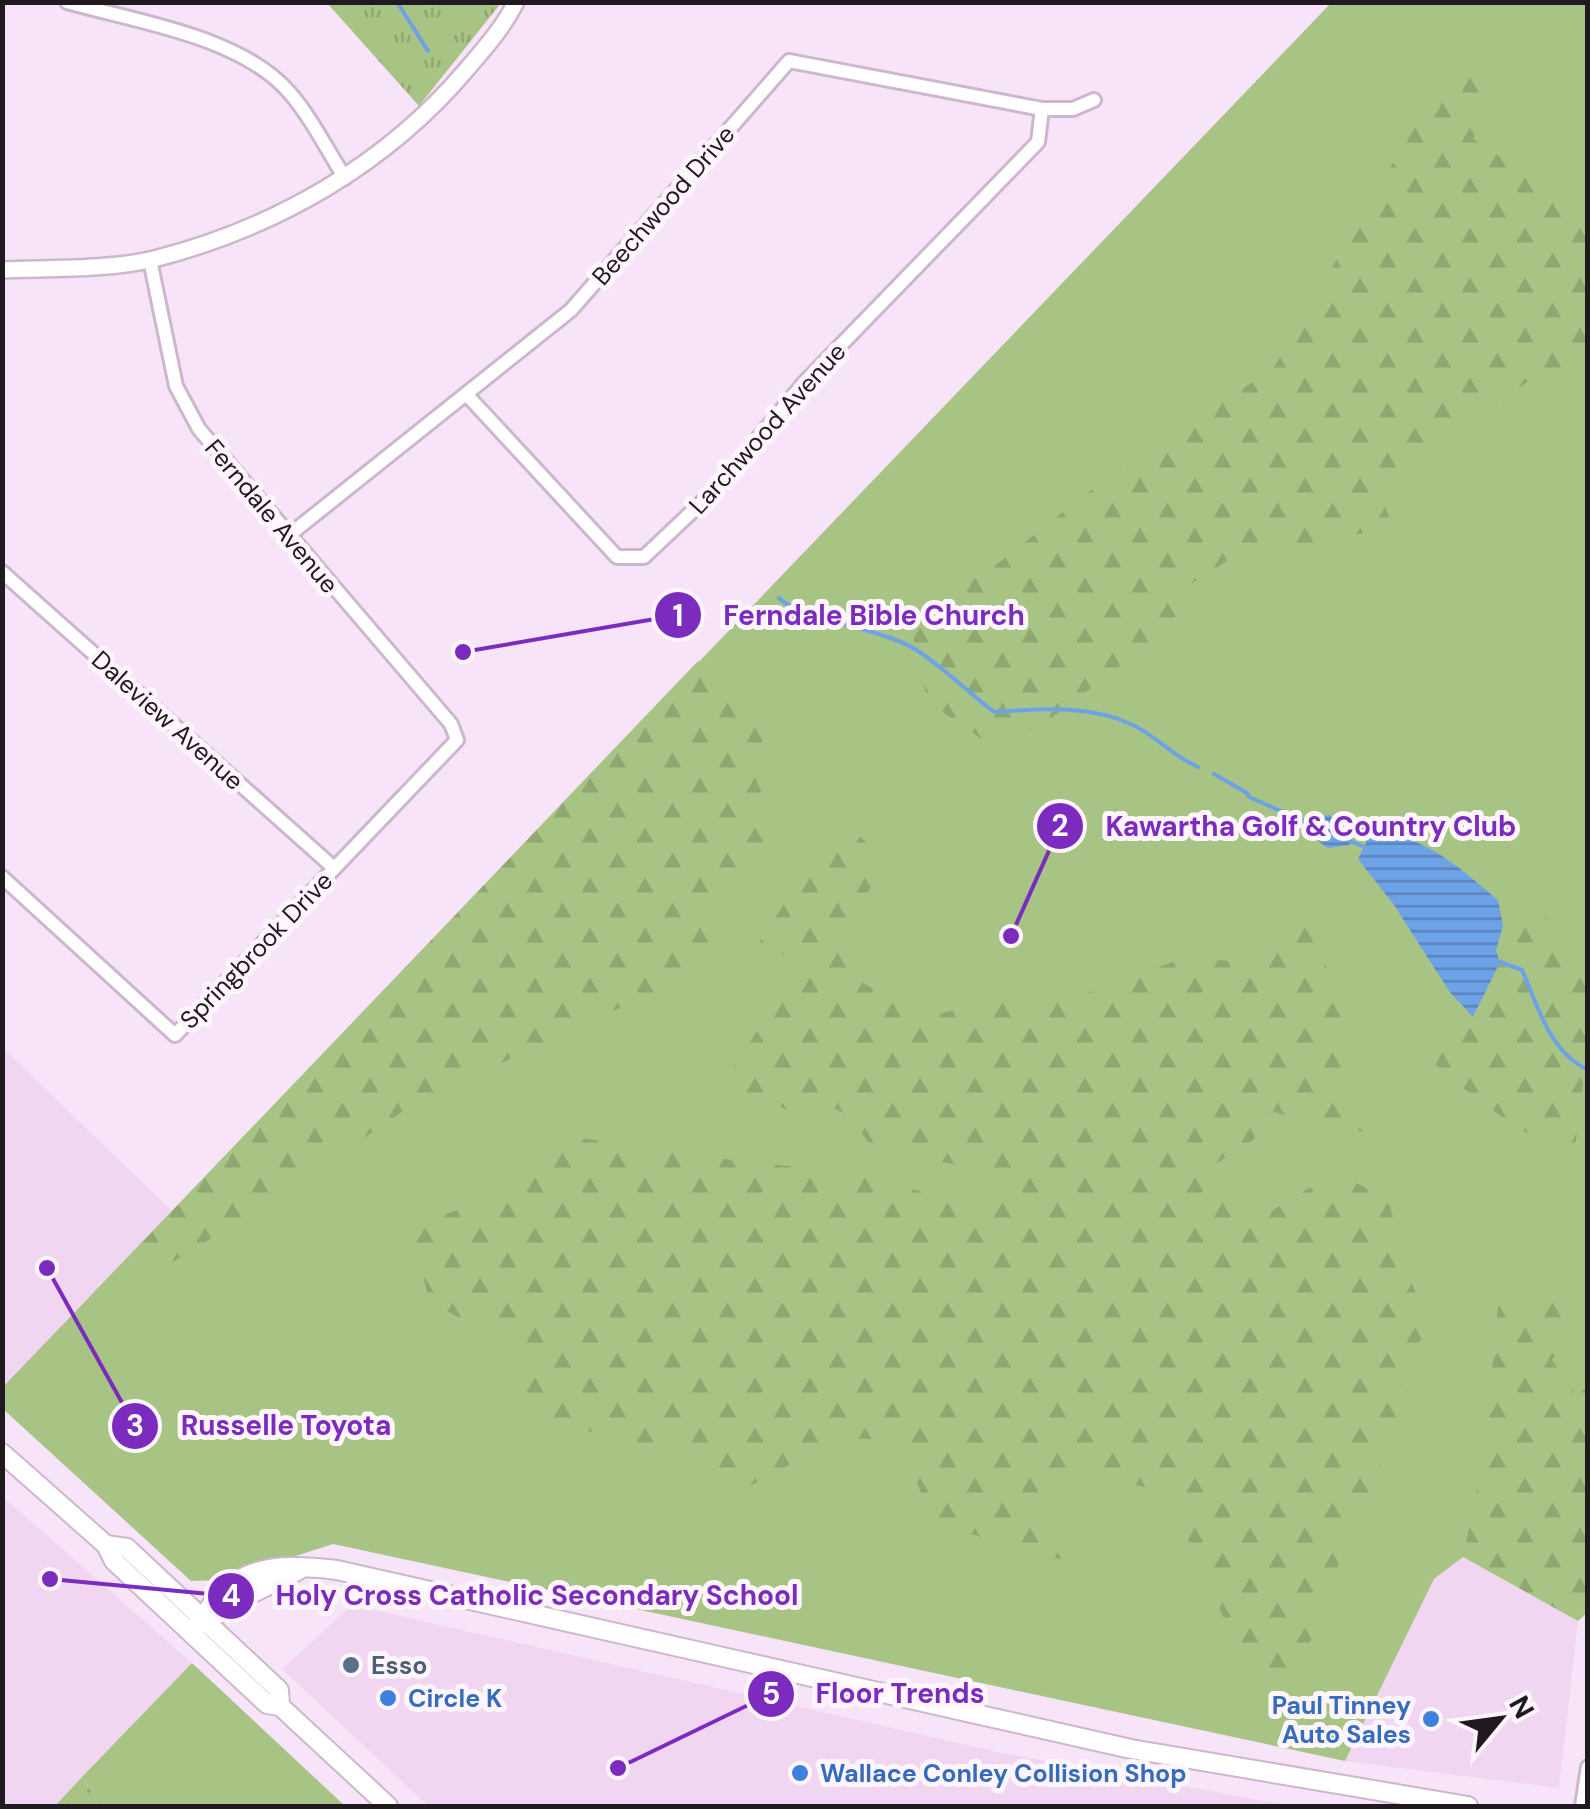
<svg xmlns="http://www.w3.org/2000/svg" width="1590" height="1809" font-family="'DM Sans',sans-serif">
	<defs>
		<pattern id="forest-firs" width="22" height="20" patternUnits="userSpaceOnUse" patternTransform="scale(2.5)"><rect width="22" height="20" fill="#a7c484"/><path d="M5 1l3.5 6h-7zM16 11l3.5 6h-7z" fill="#8fa872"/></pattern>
		<pattern id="park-tufts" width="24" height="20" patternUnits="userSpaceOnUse" patternTransform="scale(2.5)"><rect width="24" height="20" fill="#a7c484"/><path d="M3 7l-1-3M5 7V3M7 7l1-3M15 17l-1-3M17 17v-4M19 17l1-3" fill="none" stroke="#8fa872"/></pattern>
		<pattern id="water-rules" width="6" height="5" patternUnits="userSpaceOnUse" patternTransform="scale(2.5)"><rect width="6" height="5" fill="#6ea2e7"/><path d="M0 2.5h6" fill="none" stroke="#5a83bb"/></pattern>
	</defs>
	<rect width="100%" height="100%" fill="#f8e4f9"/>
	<g fill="#f1d6f1">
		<path d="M2,1047L172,1211L3,1388H2Z"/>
		<path d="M2,1496L192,1663L55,1806H3Z"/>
		<path d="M1463,1557L1578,1621L1559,1788L1345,1761L1434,1579Z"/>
		<path d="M352,1605L1002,1753L1293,1806H428L282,1669Z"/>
	</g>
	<g fill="#a7c484">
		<path d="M1331,3H1587V1484L1463,1557L1434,1579L1345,1761L333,1544L222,1580L191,1581L3,1409L2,1388Z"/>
		<path d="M192,1663L345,1806H100L82,1777Z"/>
	</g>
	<g fill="url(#forest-firs)">
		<path d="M1471,59L1496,76L1473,139L1587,215V372L1527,382L1380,491L1392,526L1299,548L1285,524L1189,585L1170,628L1042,725L986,742L928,702L908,615L987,572L1124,464L1273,369L1409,135Z"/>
		<path d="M698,661L765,722L757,782L776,824L703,925L721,961L415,1103L290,1189L165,1267L133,1252Z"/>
		<path d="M848,825L887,862L864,898L847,974L925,1018L979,1003L1071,999L1189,956L1237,962L1300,916L1342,996L1347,1075L1365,1132L1299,1121L1273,1111L1253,1140L1208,1169L1260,1218L1335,1172L1388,1199L1405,1263L1427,1326L1408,1369L1407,1399L1400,1418L1322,1604L1298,1682L1250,1675L1165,1490L1028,1468L1067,1561L932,1523L902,1442L842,1437L746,1488L705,1457L538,1420L507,1341L430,1303L410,1226L511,1192L554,1134L753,1163L860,1172L991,1214L984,1172L870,1144L847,1115L817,1100L787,1110L724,1083L808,951L749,959L831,830Z"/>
		<path d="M1510,899L1550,919L1587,979V1083H1583L1574,1157C1519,1134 1475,1098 1429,1060L1458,1001L1474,1016L1500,962Z"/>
		<path d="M1560,1272L1578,1328L1552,1360L1576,1395L1587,1388L1588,1612L1578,1621L1463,1557L1483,1460L1498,1306L1529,1309Z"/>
		<path d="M82,1777L100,1806H55Z"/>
	</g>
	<path fill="url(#park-tufts)" d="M327,3H501L419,106Z"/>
	<g fill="url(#water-rules)">
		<path d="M1330,815L1355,837L1349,845L1328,848L1312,837C1312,823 1317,816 1330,815Z"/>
		<path d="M1381,834C1427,836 1464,872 1498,900L1503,925L1496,951L1500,962L1473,1017L1449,991L1394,905L1358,859L1369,836Z"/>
	</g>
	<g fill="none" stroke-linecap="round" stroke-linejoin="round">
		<g stroke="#6ea2e7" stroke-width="4">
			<path d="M397,2L428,51"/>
			<path d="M779,598C800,620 881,628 915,649C943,667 968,692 994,712C1040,709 1089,704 1133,725C1156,736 1174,757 1198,767"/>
			<path d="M1214,774L1247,793L1249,797L1315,826"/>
			<path d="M1347,840L1362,846"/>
			<path d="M1500,962L1522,970C1538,1007 1549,1051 1588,1070"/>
		</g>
		<g stroke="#ccb8cc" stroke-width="18">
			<g id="minor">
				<path d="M67,2C137,22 240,36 289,92C311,117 327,150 345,178"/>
				<path d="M467,395L617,557H644L718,487L803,384L1038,142L1042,109"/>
				<path d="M288,536L571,310L789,61L1042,109H1073L1094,100"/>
				<path d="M2,572L334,868"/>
				<path d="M2,877L175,1035L457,740L451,724L199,429L176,386L150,260"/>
				<path d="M1582,1806L1588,1767"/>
			</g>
		</g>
		<g stroke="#ccb8cc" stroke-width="20">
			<path id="tertiary" d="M2,270C50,268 108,270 154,259C275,228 386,165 467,69C485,48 503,28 516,2"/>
		</g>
		<g stroke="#ccb8cc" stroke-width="22">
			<g id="secondary">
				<path d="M2,1453L106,1545L114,1561L267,1704L280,1706L388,1806"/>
				<path d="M106,1545L127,1548L279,1690L280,1706"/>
				<path d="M204,1620L229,1609L245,1597L299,1570"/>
				<path d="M192,1632C203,1621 209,1606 219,1595C251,1562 294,1565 337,1570L1131,1749L1468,1806"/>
			</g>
		</g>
		<use href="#minor" stroke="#fff" stroke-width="12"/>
		<use href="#tertiary" stroke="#fff" stroke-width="15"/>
		<use href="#secondary" stroke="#fff" stroke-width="18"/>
	</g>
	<circle fill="#5c6f8a" stroke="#fef5fe" stroke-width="4" cx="351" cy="1665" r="10"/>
	<g fill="#3f7fe0" stroke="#fef5fe" stroke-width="4">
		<circle cx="388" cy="1698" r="10"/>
		<circle cx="1431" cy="1719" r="10"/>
		<circle cx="800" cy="1773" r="10"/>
	</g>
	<g text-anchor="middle" stroke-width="10" stroke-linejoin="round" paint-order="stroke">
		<g font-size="25" fill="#201920" stroke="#fef5fe">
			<text transform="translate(663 205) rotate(-49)" y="9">Beechwood Drive</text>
			<text transform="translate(767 428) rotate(-48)" y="9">Larchwood Avenue</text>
			<text transform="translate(272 516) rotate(50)" y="9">Ferndale Avenue</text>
			<text transform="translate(168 720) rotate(42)" y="9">Daleview Avenue</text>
			<text transform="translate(256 950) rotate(-46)" y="9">Springbrook Drive</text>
		</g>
		<g font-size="25" font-weight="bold" fill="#4e5e75" stroke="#fef5fe" text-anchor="start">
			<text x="371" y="1674">Esso</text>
		</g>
		<g font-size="25" font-weight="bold" fill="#366cbe" stroke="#fef5fe" text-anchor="start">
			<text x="408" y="1707">Circle K</text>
			<text x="1411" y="1714" text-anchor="end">Paul Tinney<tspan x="1411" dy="29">Auto Sales</tspan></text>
			<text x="820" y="1782">Wallace Conley Collision Shop</text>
		</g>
	</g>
	<path fill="none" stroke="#7b2cbf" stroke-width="4" d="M463 652L678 615M1011 936L1060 826M47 1268L135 1426M50 1579L231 1596M618 1768L771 1694"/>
	<g fill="#7b2cbf" stroke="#fef5fe" stroke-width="4">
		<circle cx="463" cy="652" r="10"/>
		<circle cx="1011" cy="936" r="10"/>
		<circle cx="47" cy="1268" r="10"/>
		<circle cx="50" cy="1579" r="10"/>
		<circle cx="618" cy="1768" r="10"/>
		<circle cx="678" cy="615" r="25"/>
		<circle cx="1060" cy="826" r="25"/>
		<circle cx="135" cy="1426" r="25"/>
		<circle cx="231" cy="1596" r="25"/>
		<circle cx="771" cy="1694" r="25"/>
	</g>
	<g font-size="30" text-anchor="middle" font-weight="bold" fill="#fff">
		<text x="678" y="626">1</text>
		<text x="1060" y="836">2</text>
		<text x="135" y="1436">3</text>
		<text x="231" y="1606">4</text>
		<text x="771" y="1704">5</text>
	</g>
	<g font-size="28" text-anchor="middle" font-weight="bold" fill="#7b2cbf" stroke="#fef5fe" stroke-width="10" stroke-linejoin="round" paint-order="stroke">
		<text x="874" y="625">Ferndale Bible Church</text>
		<text x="1311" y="836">Kawartha Golf &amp; Country Club</text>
		<text x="286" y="1435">Russelle Toyota</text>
		<text x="537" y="1605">Holy Cross Catholic Secondary School</text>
		<text x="900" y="1703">Floor Trends</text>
	</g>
	<rect width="1590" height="1809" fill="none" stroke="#201920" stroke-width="10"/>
	<g transform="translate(1500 1719) rotate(61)" stroke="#fef5fe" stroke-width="8" paint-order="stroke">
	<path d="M0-8L18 38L0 25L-18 38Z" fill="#201920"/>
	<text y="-15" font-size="28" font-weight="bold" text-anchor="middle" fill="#201920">N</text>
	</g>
</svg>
